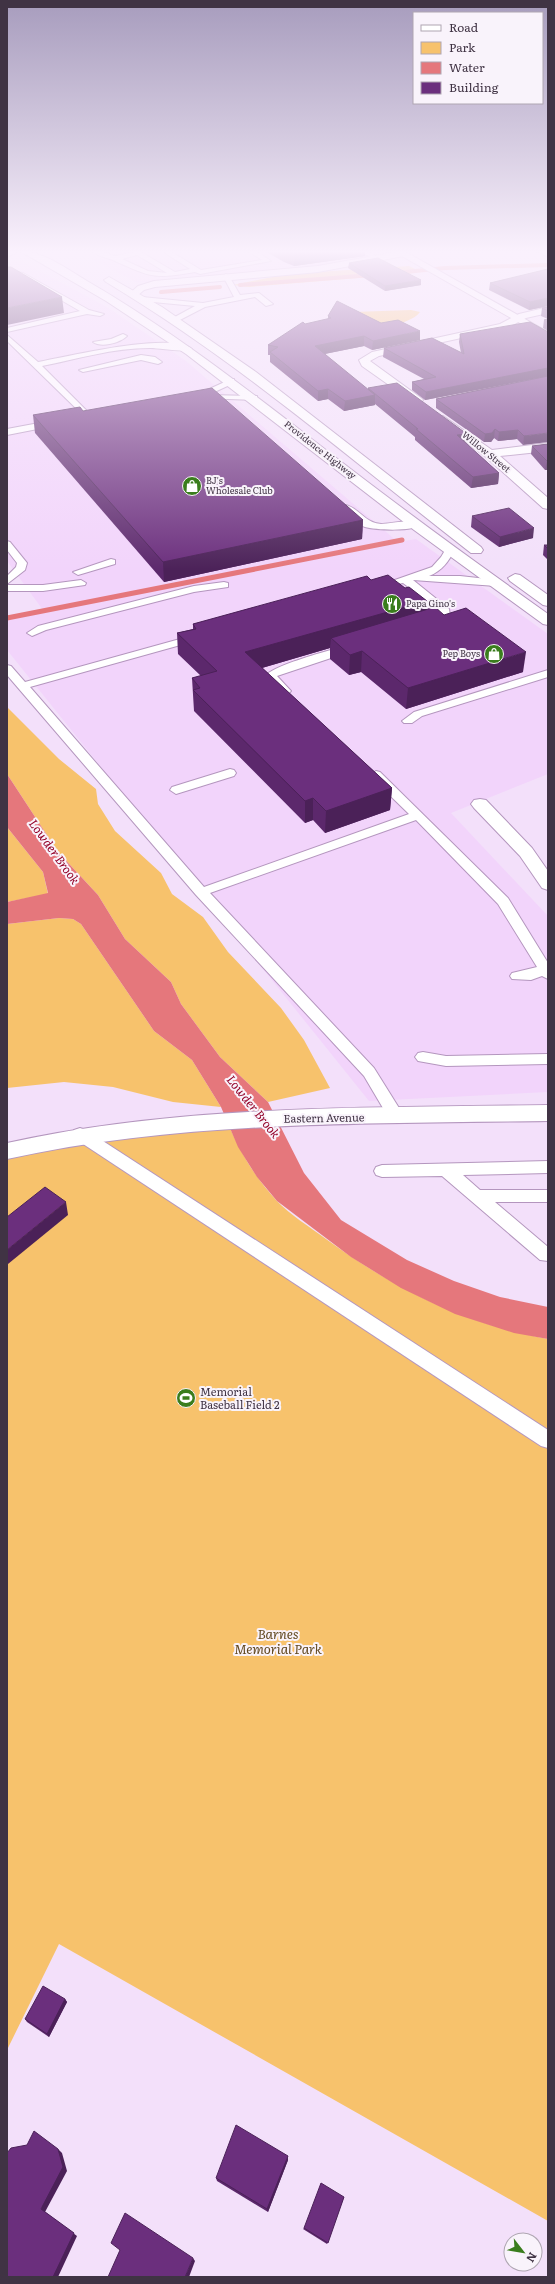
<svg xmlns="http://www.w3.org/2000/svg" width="555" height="2284" font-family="Literata,serif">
	<rect width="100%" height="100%" fill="#f3e0fa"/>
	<g fill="#f2d4fb">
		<path d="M76,251H384L388,254L316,266L138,283Z"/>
		<path d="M19,260L107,307L186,361L398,542L416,539L548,634V774L451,813L548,916V1092L369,1101L7,650V616L43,610L7,561V263Z"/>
	</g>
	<g fill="#f7c26c">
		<path d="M409,266L415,269L417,272L408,274L249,287L233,285L287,274Z"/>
		<path d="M411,310L420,312C415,320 398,323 390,329L353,312Z"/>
		<path d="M7,707L59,759L96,789L98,804L115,831L161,873L172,894L203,917L228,952L281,1008L304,1040L330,1088L268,1102L220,1057L181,1004L171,982L125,939L98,895L58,852L7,774Z"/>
		<path d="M7,827L43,872L48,894L7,902Z"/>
		<path d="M59,918L73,919L81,924L154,1031L192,1060L221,1107L173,1102L113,1087L64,1082L7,1088V924Z"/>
		<path d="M227,1121C239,1150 254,1176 276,1200C290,1215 310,1227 326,1239C395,1289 464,1324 548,1339V2221L59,1944L7,2050V1151Z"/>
	</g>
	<path fill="#e5777c" d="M7,774L58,852L98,895L125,939L171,982L181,1004L220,1057L268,1102L304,1173L341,1220L407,1260L454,1281L500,1297L548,1307V1339L514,1333L455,1314L401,1288L351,1257L277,1201L257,1177L238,1147L221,1107L192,1060L154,1031L81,924L73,919L59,918L7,924V902L48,893L43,872L7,827Z"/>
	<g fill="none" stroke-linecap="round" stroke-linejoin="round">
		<g stroke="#e5777c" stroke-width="4">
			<path d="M395,273L445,268L548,265"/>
			<path d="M240,285L372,275"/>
			<path d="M161,292L220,287"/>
		</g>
		<path stroke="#e5777c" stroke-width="5" d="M7,618L402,540"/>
		<g stroke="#b496be" stroke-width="2">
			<g id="service">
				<path d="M10,251H19L7,257V253Z"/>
				<path d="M93,251H101L115,256L139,251L175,272L190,269L162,251H170L201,270L262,260L248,251H256L271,261L200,274L195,272C154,279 153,278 115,261C107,257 100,258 93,251ZM137,255L167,273L148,271L122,259Z"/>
				<path d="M360,251H368L378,258L373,259Z"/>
				<path d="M7,271L23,273L89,310L104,314L100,316L87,314L7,332V328L80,311L19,276L7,275Z"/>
				<path d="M226,274L229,276L240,295L259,293L273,304L266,306L255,297L205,307L176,322L172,320L173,318L195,306L142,301L138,299L142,297L203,303L234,297L223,276Z"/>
				<path d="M123,334L127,336C120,343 101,348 93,342L111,339Z"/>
				<path d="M7,335L38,362C66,357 171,331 192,349C187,353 159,348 150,348C113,348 77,359 42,366L91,415L92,417L88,420L7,341Z"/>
				<path d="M141,355L155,357L162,362L158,364L141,360L83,372L79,370Z"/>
				<path d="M231,379H234V383L208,395L254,396H257V400L200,398L194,400L190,398Z"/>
				<path d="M55,420L59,423L58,425L7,435V429Z"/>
				<path d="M346,505C360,509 365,523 381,524C390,524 415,518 421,524C414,532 376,530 365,527C356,524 350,516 343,510L341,508Z"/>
				<path d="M7,541L10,542L27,563L25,570L7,584V576L16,567L17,563L7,550Z"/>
				<path d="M450,546L455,549C449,561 442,571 429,576H460L496,580L501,583L496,586L413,580L449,609L450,616C445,623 435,631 425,628V624L440,615L439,610L403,583L397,584L392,581L432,567L441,557L447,547Z"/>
				<path d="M111,559L115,560V564L78,575L73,572Z"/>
				<path d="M81,580L86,583L85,585L43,591H7V585H43Z"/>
				<path d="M224,582L228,583V587L194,592L46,630L32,636L27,633L38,626L194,586Z"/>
				<path d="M198,634L203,637L202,639L30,687L204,887L409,814L372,778L370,775L376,771L380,772L508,898L548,963V979L542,976L531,980L512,979L510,976L512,973L537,967L498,904L416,820L210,893L374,1068L404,1116L402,1120L396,1122L390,1120L364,1076L196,895L7,675V665L11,666L25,682Z"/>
				<path d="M351,645L355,646V650L277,676L291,691L289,693H281L265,677C269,666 337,648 351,645Z"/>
				<path d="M548,670V677L422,716L412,723H404L402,721L414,712Z"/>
				<path d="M230,769L234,770L236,773L234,776L176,794L170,790L172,787Z"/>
				<path d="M423,1052L446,1056L548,1054V1064L446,1066L418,1061L415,1057L418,1053Z"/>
				<path d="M80,1128L86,1130L548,1430V1448L541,1446L74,1138L72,1134L74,1130Z"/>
				<path d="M548,1161V1173L463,1175L480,1190H548V1202H495L548,1247V1261L540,1260L442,1176L382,1177L376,1175L374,1171L376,1167L382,1165Z"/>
			</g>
		</g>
		<g stroke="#b496be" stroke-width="2">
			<g id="minor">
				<path d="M401,251L406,254L404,256L318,272L155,287L144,290L137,296H131L129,294L138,286L154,281L318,266Z"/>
				<path d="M548,307V313L526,318L507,328L379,356L370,361L421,398L423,400L421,402H413L362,366L359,360L372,352L500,324L519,314Z"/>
				<path d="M443,416L492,450L548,443V451L500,456L548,498V509L543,508L486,457L439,421L437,419L439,417Z"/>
				<path d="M480,799L486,800L532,848L548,871V890L542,888L520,856L474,808L471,804L474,800Z"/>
			</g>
		</g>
		<g stroke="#b496be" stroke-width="2">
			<path id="tertiary" d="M537,251H548V257Z"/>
		</g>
		<g stroke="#b496be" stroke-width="2">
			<g id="secondary">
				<path d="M393,251H404L548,332V339Z"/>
				<path d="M548,1105V1121C367,1124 184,1120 7,1159V1143C184,1104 367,1108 548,1105Z"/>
			</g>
		</g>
		<g stroke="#b496be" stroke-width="2">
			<g id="trunk">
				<path d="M20,251C43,251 67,269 87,281C189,340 279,415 373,486C431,530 489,572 548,614V625L543,624L414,530L186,354L106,301Z"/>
				<path d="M109,277L162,307L256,372L481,547L483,550L481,553H471C350,459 238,361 106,282L104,280Z"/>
				<path d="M515,574L520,575L548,595V606L543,605L510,581L508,578Z"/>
			</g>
		</g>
		<use href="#service" fill="#fff" fill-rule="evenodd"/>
		<use href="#minor" fill="#fff" fill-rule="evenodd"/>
		<use href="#tertiary" fill="#fff" fill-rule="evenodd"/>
		<use href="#secondary" fill="#fff" fill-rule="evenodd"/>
		<use href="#trunk" fill="#fff" fill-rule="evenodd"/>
	</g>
	<g fill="#5c286c">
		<path d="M265,251H365V256L294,266L284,262Z"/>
		<path d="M349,263L421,285L385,291L348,268Z"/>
		<path d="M548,269V306L529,310L489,290L490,283Z"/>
		<path d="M548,307V331L543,328L544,320L548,319L541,316L542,308Z"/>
		<path d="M328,316L381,323L420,340L372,350L364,346L324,354L368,390V388L467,434L466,443L499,473L498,484L471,488L415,440V437L375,404V405L344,411L328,399L318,401L270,362V355H268V345L328,319Z"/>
		<path d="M548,332V376L425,400L412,390V382L424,379L383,357L384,348L461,353L459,342L460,334Z"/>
		<path d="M548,376L523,445L517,439L498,441L494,438L491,442H484L436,408V399Z"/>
		<path d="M83,411L363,520L362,539L164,582L35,433L33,415Z"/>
		<path d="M548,444V470H545L531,454L532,446Z"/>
		<path d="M472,516L533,538L499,547L471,527Z"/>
		<path d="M544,545H548V560L543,555Z"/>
		<path d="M371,580L426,610L444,615L523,672L406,709L361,672L349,675L330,659V648L262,668L392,788L390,810L325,833L313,820L305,823L194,711L192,678L201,676L178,654L177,633L193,629V624Z"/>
		<path d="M65,1999L67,2002L49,2037L27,2022L25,2019Z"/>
		<path d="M288,2160L268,2212L217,2181L216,2178Z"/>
		<path d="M344,2197L327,2244L303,2229L304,2228Z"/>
	</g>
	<g fill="#4b2158">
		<path d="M294,251H365V256L294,266Z"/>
		<path d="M421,280V285L385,291V286Z"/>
		<path d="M62,297L64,313L7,325V308Z"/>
		<path d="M548,298V306L529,310L530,302Z"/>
		<path d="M420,331V340L372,350L373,341Z"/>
		<path d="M364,336V346L315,356V346Z"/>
		<path d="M548,368V376L425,400L426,392Z"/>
		<path d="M328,389V399L318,401V391Z"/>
		<path d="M375,395V405L344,411L345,401Z"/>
		<path d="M495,429L494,438L491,442H484L485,434Z"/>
		<path d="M518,430L517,439L498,441L499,432Z"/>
		<path d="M548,433V442L523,445L524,436Z"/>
		<path d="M467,434L466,444L457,435Z"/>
		<path d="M547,461H548V470H545Z"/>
		<path d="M499,473L498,484L471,488L473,477Z"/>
		<path d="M363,520L362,539L164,582L163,562Z"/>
		<path d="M534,528L533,538L499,547L500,537Z"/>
		<path d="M427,601L425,621L331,638L330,648L245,673V652Z"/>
		<path d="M362,651L361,672L349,675L350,655Z"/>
		<path d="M526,652L523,672L406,709L408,688Z"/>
		<path d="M392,788L390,810L325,833L326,811Z"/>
		<path d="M313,798V820L305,823V801Z"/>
		<path d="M66,1202L68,1215L8,1264L7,1260V1250Z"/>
		<path d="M65,1999L67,2002L49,2037L47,2034Z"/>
		<path d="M58,2149L62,2153L67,2171L45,2212L77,2236L58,2277H53L41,2209Z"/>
		<path d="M288,2156V2160L268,2212L267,2209Z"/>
		<path d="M193,2258L195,2261L189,2277H185Z"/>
	</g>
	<g fill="#6b2f7d" stroke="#4b2158">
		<path d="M378,258L421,280L385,286L349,263Z"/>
		<path d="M7,267H11L62,297L7,308Z"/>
		<path d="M548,269V298L530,302L490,283Z"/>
		<path d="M337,301L381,323L398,320L420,331L373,341L364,336L315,346L375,395L345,401L328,389L318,391L270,352L278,347L268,345L303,322L305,324L331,318L328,316Z"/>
		<path d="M548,307V311L542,308Z"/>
		<path d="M548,319V322L544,320Z"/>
		<path d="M530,322L548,332V368L426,392L412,382L436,377L384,348L432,338L464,354L460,334Z"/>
		<path d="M548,376V433L524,436L518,430L499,432L495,429L492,433L485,434L436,399Z"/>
		<path d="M397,383L467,434L457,435L499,473L473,477L416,429H418L368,388Z"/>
		<path d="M212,388L363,520L163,562L33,415L80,407L83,411Z"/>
		<path d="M548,444V461H547L532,446Z"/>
		<path d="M509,508L534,528L500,537L472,516Z"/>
		<path d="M544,545H548V549Z"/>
		<path d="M388,575L405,588L409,587L427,601L245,652L392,788L326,811L313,798L305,801L193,690L200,688L192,678L217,671L177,633L196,629L193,624L367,576L371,580Z"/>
		<path d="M435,607L444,615L466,608L526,652L408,688L362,651L350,655L331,638Z"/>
		<path d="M45,1187L66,1202L7,1250V1217Z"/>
		<path d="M43,1986L65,1999L47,2034L25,2019Z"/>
		<path d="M236,2125L288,2156L267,2209L216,2178Z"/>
		<path d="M34,2131L58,2149L63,2167L41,2209L74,2233L53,2277H7V2153L11,2148L27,2145Z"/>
		<path d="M321,2183L344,2197L328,2243L304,2228Z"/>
		<path d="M125,2213L193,2258L185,2277H108L120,2250L111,2243Z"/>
	</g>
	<linearGradient id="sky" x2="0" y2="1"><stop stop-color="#a79cbd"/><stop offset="0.44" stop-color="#faf1fd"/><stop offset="1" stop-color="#faf1fd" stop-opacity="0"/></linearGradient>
	<rect width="555" height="571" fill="url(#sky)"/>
	<defs>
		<g id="shop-disc" transform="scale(1)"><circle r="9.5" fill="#3a7d1d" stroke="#f9f3fb"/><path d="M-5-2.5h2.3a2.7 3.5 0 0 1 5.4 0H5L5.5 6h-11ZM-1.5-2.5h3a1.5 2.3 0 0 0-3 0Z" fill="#fff"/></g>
		<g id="restaurant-disc" transform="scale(1)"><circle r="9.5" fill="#3a7d1d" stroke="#f9f3fb"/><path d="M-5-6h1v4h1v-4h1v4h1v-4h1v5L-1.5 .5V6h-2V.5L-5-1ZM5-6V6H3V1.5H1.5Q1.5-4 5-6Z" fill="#fff"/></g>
		<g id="stadium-disc" transform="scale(1)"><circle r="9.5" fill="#3a7d1d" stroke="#f9f3fb"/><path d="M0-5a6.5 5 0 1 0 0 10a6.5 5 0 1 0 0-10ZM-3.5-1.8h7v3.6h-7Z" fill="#fff"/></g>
	</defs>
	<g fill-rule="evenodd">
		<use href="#shop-disc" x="192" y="486"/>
		<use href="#restaurant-disc" x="392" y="604"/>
		<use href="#shop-disc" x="494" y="654"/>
		<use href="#stadium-disc" x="186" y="1398"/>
	</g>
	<g text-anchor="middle" stroke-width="4" stroke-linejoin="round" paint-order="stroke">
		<g font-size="9" fill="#403344" stroke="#f9f3fb">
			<text transform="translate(320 450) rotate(38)" y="3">Providence Highway</text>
			<text transform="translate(486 452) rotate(39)" y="3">Willow Street</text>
		</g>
		<g font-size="9" fill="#403344" stroke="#f9f3fb" text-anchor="start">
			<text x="206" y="484">BJ's<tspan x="206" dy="10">Wholesale Club</tspan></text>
			<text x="406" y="607">Papa Gino's</text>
			<text x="480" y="657" text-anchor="end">Pep Boys</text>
		</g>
		<g font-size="11" fill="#403344" stroke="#f9f3fb">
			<text transform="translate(324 1118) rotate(-1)" y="4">Eastern Avenue</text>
		</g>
		<g font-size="11" fill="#403344" stroke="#f9f3fb" text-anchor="start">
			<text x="200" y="1396">Memorial<tspan x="200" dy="13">Baseball Field 2</tspan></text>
		</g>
		<g font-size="12" font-style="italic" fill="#920127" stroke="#f9f3fb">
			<text transform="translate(54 852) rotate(54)" y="4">Lowder Brook</text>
			<text transform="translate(253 1107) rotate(51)" y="4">Lowder Brook</text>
		</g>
		<g font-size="13" font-style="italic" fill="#60471e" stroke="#f9f3fb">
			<text x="278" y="1639">Barnes<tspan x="278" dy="15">Memorial Park</tspan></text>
		</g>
	</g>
	<rect width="555" height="2284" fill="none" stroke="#403344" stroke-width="16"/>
	<rect x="413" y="12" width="130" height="92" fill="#f9f3fb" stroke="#afa6b2"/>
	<rect x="421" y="25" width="20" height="6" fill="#ffffff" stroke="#afa6b2"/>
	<text x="449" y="32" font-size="12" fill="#403344">Road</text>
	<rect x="421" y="42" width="20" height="12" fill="#f7c26c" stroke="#afa6b2"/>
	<text x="449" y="52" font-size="12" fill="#403344">Park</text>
	<rect x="421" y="62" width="20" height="12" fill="#e5777c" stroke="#afa6b2"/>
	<text x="449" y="72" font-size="12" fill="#403344">Water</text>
	<rect x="421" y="82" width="20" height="12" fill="#6b2f7d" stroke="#afa6b2"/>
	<text x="449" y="92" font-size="12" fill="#403344">Building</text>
	<g transform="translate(523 2252) rotate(121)"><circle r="19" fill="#f9f3fb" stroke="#afa6b2"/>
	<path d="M0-3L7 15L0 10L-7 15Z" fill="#3a7d1d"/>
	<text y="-6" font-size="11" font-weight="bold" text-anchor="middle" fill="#403344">N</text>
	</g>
</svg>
